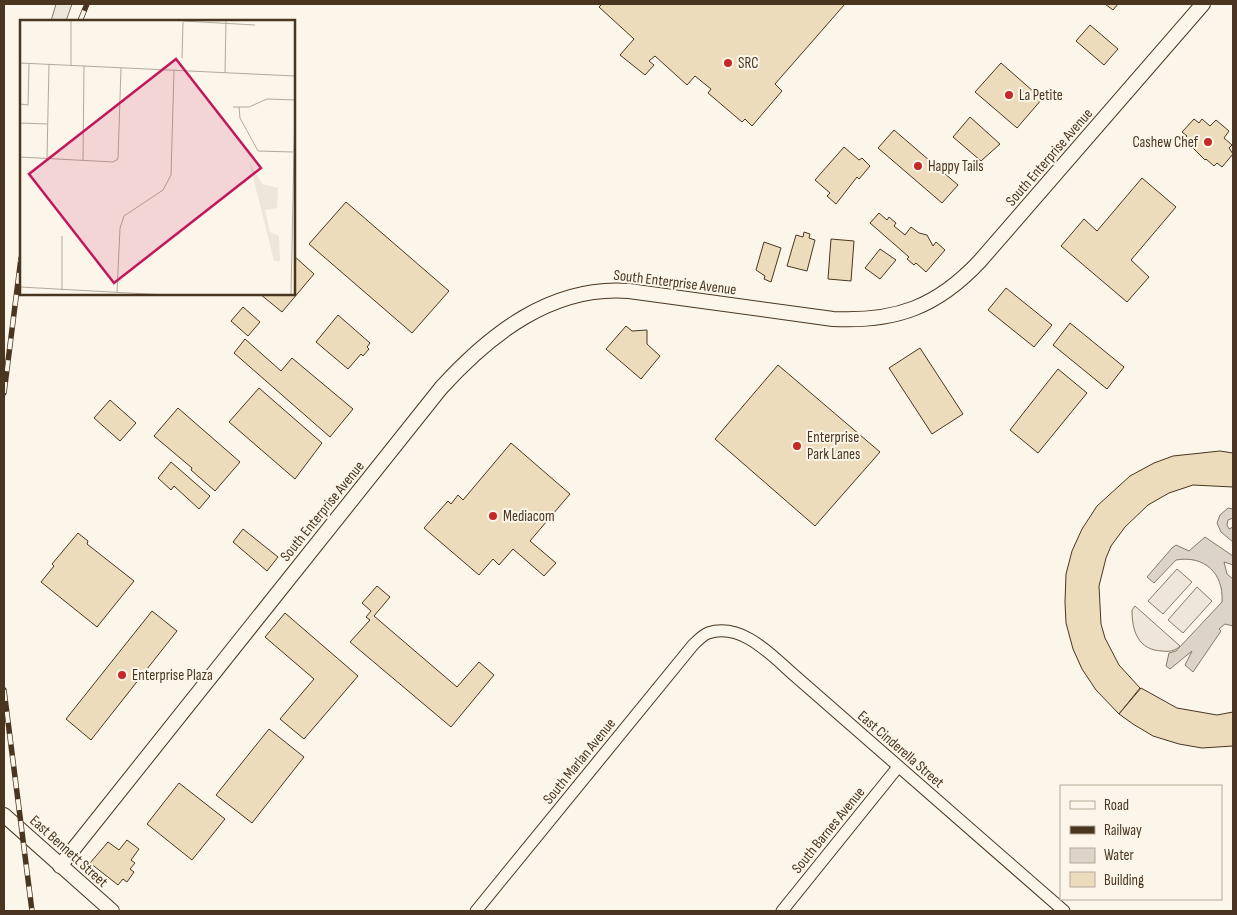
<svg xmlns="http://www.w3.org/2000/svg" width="1237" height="915" font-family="'Sofia Sans Condensed',sans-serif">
	<rect width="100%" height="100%" fill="#fbf6e9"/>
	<g fill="#ede6d9" stroke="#887966">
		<path d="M56,4H72L66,21H51Z"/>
		<path d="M1177,569L1192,582L1163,614L1148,601Z"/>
		<path d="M1197,587L1212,601L1183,633L1168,620Z"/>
		<path d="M1135,606L1180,646C1175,651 1169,652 1162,651C1138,650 1132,631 1132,610Z"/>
	</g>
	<g fill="#dcd4c6" stroke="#887966">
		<path d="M1228,508L1233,509V518L1228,520L1227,525L1229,529L1233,527V542L1221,532L1217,523L1220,515Z"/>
		<path d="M1205,537L1233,556V565L1224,562L1227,574L1233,579V626L1225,624L1219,629L1221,631L1193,672L1185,665L1192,651L1170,669L1166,666L1169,653L1176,651L1222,602C1224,573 1204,555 1176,560L1154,583L1147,577L1172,548L1176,545L1189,551Z"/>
	</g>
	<g fill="#ecdcbc" stroke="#4a3520">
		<path d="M602,4H845L775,84L782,91L752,126L745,119L742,122L708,93L711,89L695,76L687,85L655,56L649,61L654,65L645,75L620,55L634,39L599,7Z"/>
		<path d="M1105,4H1118L1113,10Z"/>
		<path d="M1090,25L1118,49L1104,65L1076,41Z"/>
		<path d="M1001,63L1042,99L1017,128L975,92Z"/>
		<path d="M970,117L1000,144L981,161L953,137Z"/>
		<path d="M1194,119L1199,123L1202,119L1210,126L1216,120L1229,131L1224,138L1232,145L1229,148L1233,154L1222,167L1217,163L1214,166L1206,159L1205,160L1184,139L1187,136L1182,132Z"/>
		<path d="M894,130L958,185L942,203L878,148Z"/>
		<path d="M844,147L859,160L862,158L870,166L859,179L857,177L836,204L827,196L830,193L815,180Z"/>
		<path d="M1142,178L1176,207L1131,260L1149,277L1127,302L1061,246L1084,219L1097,231Z"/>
		<path d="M346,202L449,291L412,333L309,244Z"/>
		<path d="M879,213L887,220L889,217L896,223L894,226L905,235L911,227L919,233L927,235L933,246L936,242L945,250L926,272L916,263L914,265L907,259L909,257L870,223Z"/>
		<path d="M804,232L810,234L809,238L815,240L807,271L787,266L796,235L803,237Z"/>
		<path d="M831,239L854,241L851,281L828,279Z"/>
		<path d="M764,242L781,248L771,282L764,279L765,276L756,270Z"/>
		<path d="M880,249L896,260L880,279L865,268Z"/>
		<path d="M294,256L314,274L282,312L260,294H294Z"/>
		<path d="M1006,288L1052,325L1034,347L988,310Z"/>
		<path d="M243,307L260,322L248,336L231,321Z"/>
		<path d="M338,315L370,343L367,347L369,349L363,356L361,354L348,369L316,342Z"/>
		<path d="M1070,323L1124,367L1107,389L1053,345Z"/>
		<path d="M626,326L632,331L647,330V344L660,356L641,379L606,349Z"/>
		<path d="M245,339L281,371L292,358L353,409L330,437L234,353Z"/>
		<path d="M920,348L963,414L932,434L889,368Z"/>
		<path d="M778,365L880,452L815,526L715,439Z"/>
		<path d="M1058,369L1087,393L1038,453L1010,430Z"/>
		<path d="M259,388L322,443L295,479L229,422Z"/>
		<path d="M110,400L136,423L120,441L94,418Z"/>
		<path d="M178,408L240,462L215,491L191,470L192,468L154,436Z"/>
		<path d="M511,443L570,494L530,541L556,563L544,576L513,549L499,565L493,559L479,575L424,528L448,501L451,504L458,495L463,500Z"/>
		<path d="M1220,451L1233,453V487L1193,485L1169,493L1148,505L1125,527L1111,546L1106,558L1099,586L1101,624L1105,638L1119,665L1140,688L1119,714L1096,690L1082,669L1073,649L1066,623L1065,602L1066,574L1072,551L1082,529L1097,506L1130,476L1154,463L1173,456Z"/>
		<path d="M171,462L210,496L199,509L174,486L171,490L158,478Z"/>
		<path d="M243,529L278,557L267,571L233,542Z"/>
		<path d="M78,533L88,541L87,544L134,581L97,627L41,582L54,566L52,564Z"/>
		<path d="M377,586L390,597L374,616L457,687L479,662L494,675L451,727L350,642L370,620L366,617L371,611L362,603Z"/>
		<path d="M152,611L177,631L91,740L66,719Z"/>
		<path d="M285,613L358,676L304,739L280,719L314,679L265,637Z"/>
		<path d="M1141,688L1177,708L1217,715L1233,712V746L1202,748L1179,744L1153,736L1133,724L1119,714Z"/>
		<path d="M269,729L304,757L252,823L216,795Z"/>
		<path d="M179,783L225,819L192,860L147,824Z"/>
		<path d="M127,840L139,849L131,860L135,863L130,869L134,872L127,882L123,879L118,885L90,863L108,842L119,850Z"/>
	</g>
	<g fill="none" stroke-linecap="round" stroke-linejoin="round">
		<g stroke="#4a3520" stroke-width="13">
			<g id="minor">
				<path d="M476,911L693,645C697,641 703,635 708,633C742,622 771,655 794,675L1064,911"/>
				<path d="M782,911L898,767"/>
			</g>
		</g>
		<g stroke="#4a3520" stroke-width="16">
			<g id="tertiary">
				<path d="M4,815L112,911"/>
				<path d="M60,866L441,388C490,334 552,285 629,291L833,319C896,322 937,307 980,261L1203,4"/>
			</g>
		</g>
		<use href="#minor" stroke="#fbf6e9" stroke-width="11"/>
		<use href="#tertiary" stroke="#fbf6e9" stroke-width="14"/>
		<g stroke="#4a3520" stroke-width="5.5">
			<g id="rail">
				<path d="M80,21L87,4"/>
				<path d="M4,393L21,258"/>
				<path d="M4,690L32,911"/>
			</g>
		</g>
		<use href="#rail" stroke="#fbf6e9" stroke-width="4" stroke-dasharray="11" stroke-linecap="butt"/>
	</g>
	<g fill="#c62828" stroke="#fbf6e9" stroke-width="2">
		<circle cx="728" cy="63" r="5"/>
		<circle cx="1009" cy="95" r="5"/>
		<circle cx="1208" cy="142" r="5"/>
		<circle cx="918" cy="166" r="5"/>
		<circle cx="797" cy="446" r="5"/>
		<circle cx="493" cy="516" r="5"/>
		<circle cx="122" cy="675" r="5"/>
	</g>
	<g text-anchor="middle" stroke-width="4" stroke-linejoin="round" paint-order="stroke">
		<g font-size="15" fill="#4a3520" stroke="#fbf6e9" text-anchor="start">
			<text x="738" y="68">SRC</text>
			<text x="1019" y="100">La Petite</text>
			<text x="1198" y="147" text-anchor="end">Cashew Chef</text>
			<text x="928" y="171">Happy Tails</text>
			<text x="807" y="442">Enterprise<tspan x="807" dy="17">Park Lanes</tspan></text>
			<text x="503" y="521">Mediacom</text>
			<text x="132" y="680">Enterprise Plaza</text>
		</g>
		<g font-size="15" fill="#4a3520" stroke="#fbf6e9">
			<text transform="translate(1049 157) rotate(-49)" y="5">South Enterprise Avenue</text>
			<text transform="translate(675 282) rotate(7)" y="5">South Enterprise Avenue</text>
			<text transform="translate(322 511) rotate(-51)" y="5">South Enterprise Avenue</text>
			<text transform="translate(901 749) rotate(41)" y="5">East Cinderella Street</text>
			<text transform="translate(579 761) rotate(-51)" y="5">South Marlan Avenue</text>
			<text transform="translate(828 830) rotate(-51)" y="5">South Barnes Avenue</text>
			<text transform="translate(69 851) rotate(42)" y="5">East Bennett Street</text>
		</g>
	</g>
	<g transform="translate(20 20)">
		<rect width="275" height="275" fill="#fbf6e9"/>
		<path d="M229,141L242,164L258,168L257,188L245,190L250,212L259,216L260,241H254Z" fill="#ede6d9"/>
		<path fill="none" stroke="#b4a999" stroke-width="1" d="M275,0V48M163,1L235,5M162,38L163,2M0,43L275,56M51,45V0M205,53L206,0M0,84L8,85L9,44M213,87H229L247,79L275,80M219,87L220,98L238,131L273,132M0,103L28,104M0,137L93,142L98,139L101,48M27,138L29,44M63,140L64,46M42,216V270M0,267L146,275M97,272L100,208L104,196L143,170L151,155L154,50M271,275L275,84"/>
		<path fill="#c2185b" fill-opacity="0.15" stroke="#c2185b" stroke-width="2.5" d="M156,39L241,148L94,263L9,154Z"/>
		<rect width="275" height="275" fill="none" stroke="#4a3520" stroke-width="2.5"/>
	</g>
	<rect width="1237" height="915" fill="none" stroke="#4a3520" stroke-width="10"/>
	<rect x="1060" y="785" width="162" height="115" fill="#fbf6e9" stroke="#b4a999"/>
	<rect x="1070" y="801" width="25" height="8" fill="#fbf6e9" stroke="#b4a999"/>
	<text x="1104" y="810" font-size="15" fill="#4a3520">Road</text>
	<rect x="1070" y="826" width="25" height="8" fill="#4a3520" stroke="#b4a999"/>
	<text x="1104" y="835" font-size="15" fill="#4a3520">Railway</text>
	<rect x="1070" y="848" width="25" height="15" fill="#dcd4c6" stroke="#b4a999"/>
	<text x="1104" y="860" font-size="15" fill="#4a3520">Water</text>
	<rect x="1070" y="872" width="25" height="15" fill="#ecdcbc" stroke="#b4a999"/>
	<text x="1104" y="885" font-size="15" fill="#4a3520">Building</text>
</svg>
